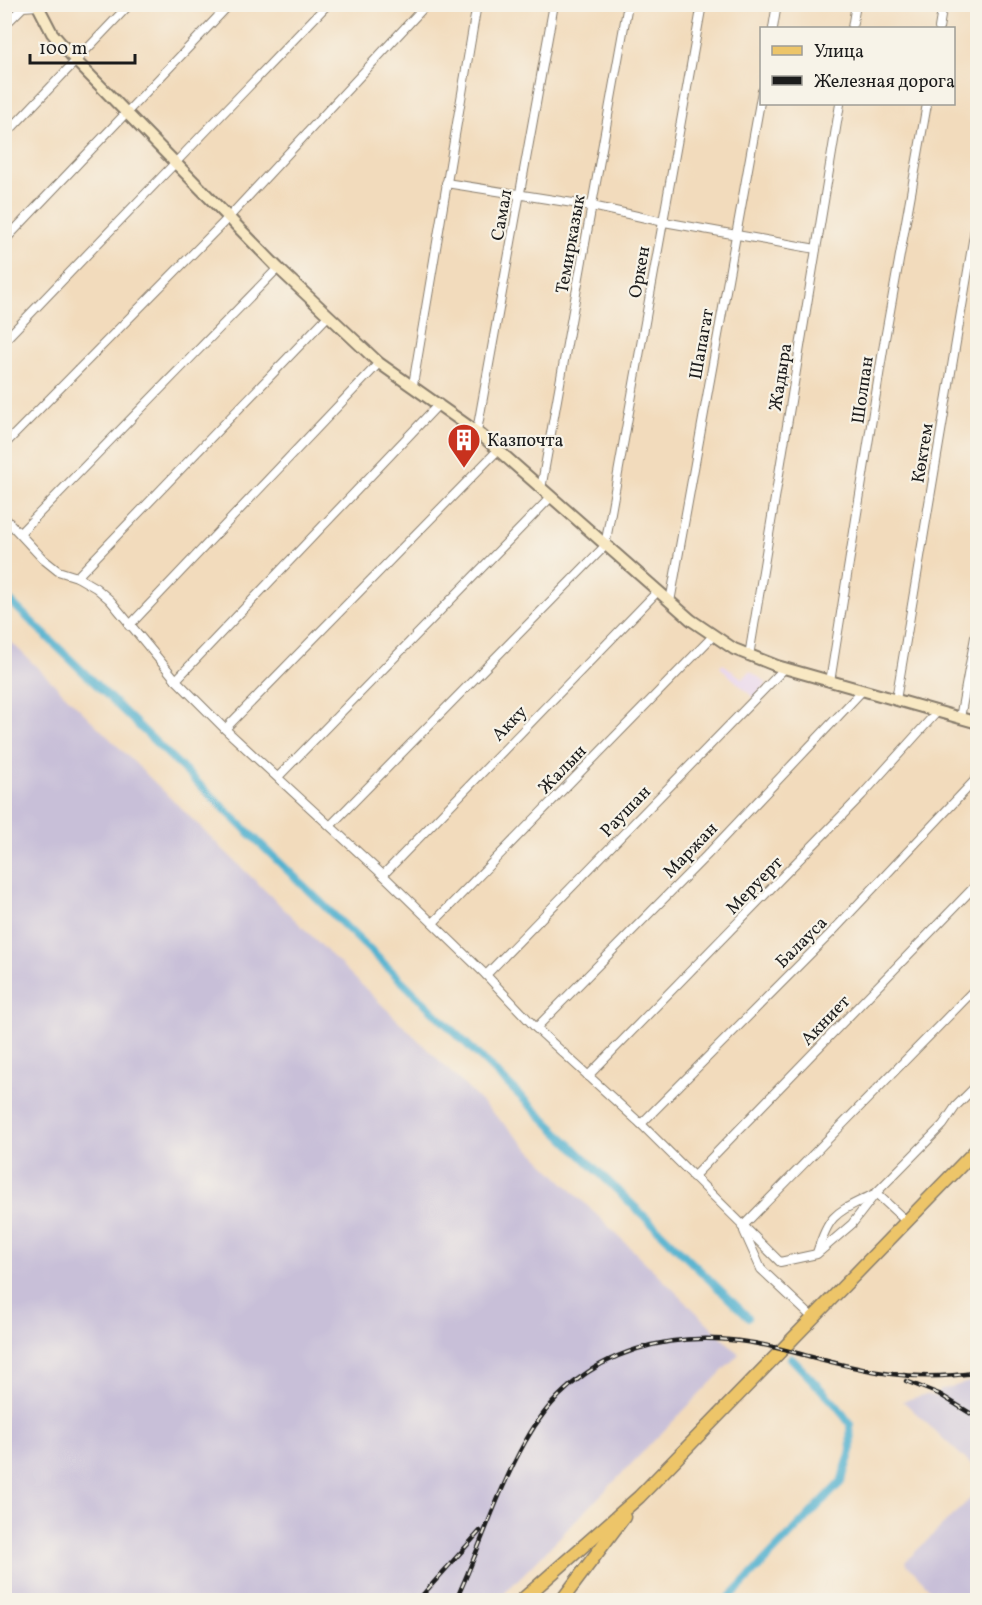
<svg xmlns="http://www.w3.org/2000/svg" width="982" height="1605" font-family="Vollkorn,serif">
	<rect width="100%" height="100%" fill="#f7f3e8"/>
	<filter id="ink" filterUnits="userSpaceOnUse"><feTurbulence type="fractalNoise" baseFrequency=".0167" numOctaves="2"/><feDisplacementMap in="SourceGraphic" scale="12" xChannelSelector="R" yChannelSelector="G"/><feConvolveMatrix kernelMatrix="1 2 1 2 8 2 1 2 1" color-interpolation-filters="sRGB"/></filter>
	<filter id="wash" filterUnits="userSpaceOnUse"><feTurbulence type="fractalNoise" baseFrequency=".008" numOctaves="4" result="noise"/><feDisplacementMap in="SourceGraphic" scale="24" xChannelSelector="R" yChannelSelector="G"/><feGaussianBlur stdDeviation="1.35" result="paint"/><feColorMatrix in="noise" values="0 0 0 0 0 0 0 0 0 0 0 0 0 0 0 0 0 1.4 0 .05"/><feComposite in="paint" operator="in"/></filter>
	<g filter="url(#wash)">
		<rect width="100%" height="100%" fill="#f2dbbc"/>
		<path fill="#e7d2ef" d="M723,664L743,679L750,671L767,683L754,698L720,667Z"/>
		<g fill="#c8bfd8">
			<path d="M5,636L739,1354L498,1600H5Z"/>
			<path d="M977,1380H978L977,1470L903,1401L927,1394L937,1397L940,1390Z"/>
			<path d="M977,1492V1600H940L905,1562Z"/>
		</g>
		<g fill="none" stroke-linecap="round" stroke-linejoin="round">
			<g stroke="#51b1cf" stroke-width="8">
				<path d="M4,595L748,1317"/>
				<path d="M727,1600L841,1482L851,1451L850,1424L837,1406L791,1358"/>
			</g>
		</g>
	</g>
	<g filter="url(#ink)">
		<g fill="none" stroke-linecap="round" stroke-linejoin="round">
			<g stroke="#877c6c" stroke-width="10">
				<g id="street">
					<path d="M4,26L23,7L37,6"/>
					<path d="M773,28L777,4"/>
					<path d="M852,28L856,4"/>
					<path d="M939,28L943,4"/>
					<path d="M4,136L130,4"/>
					<path d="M446,183L592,206L664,222L816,249"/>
					<path d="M4,241L230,4"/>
					<path d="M4,341L328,4"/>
					<path d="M413,385L477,4"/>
					<path d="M477,431L554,4"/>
					<path d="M4,445L229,217L427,4"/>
					<path d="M541,489L628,4"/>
					<path d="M4,517L43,559L58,571L77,577L96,588L110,600L176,680L225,729L383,875L486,975L536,1028L641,1124L780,1262L817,1254L852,1224L876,1193"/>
					<path d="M20,533L278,268"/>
					<path d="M77,577L328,316"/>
					<path d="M670,602L762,91"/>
					<path d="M129,626L379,363"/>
					<path d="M749,656L840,104"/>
					<path d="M176,680L439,404"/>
					<path d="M830,682L883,350L927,104"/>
					<path d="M896,700L978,211"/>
					<path d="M960,718L978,621"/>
					<path d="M225,729L498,450"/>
					<path d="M278,777L551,497"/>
					<path d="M331,825L605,546L702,4"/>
					<path d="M383,875L657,592"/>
					<path d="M433,923L713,636"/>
					<path d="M486,975L785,668"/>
					<path d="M536,1028L706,856L862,691"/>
					<path d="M588,1076L862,795L937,712"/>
					<path d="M641,1124L830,934L978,777"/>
					<path d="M693,1177L978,883"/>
					<path d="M906,1221L876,1193L943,1125L956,1106L978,1084"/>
					<path d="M742,1227L978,986"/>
					<path d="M744,1231L761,1269L813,1318"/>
					<path d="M817,1253C830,1211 837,1213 874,1194"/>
				</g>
			</g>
			<g stroke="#877c6c" stroke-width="14">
				<path id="secondary" d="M37,4L52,33L76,61L278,268L379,363L481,435L691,620L734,649L777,666L978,723"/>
			</g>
			<g stroke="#877c6c" stroke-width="15">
				<g id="primary">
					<path d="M522,1600L639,1497L978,1148"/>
					<path d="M562,1600L624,1517"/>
				</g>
			</g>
			<use href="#street" stroke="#fff" stroke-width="8"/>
			<use href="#secondary" stroke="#f8e8c3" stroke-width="10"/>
			<use href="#primary" stroke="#edc569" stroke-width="12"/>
			<g stroke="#1c1c1c" stroke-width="4.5">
				<g id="rail">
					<path d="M906,1381L939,1394L978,1418"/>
					<path d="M418,1600L480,1531"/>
					<path d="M456,1600C480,1548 497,1492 525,1442C578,1345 682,1323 781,1349C852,1367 903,1385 978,1372"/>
				</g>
			</g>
			<use href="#rail" stroke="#f7f3e8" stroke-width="2" stroke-dasharray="7" stroke-linecap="butt"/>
		</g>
	</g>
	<defs>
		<g id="building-pin" transform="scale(1.725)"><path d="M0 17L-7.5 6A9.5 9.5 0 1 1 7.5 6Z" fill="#c8321e" stroke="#f7f3e8"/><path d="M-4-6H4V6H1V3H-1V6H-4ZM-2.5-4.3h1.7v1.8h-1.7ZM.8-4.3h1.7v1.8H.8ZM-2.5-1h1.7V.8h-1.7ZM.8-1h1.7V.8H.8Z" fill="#fff"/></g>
	</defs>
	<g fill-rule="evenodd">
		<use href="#building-pin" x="464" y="440"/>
	</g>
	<g text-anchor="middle" stroke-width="4.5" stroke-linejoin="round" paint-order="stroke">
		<g font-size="18" fill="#1c1c1c" stroke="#f7f3e8">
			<text transform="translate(501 215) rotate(-80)" y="6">Самал</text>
			<text transform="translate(570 244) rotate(-80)" y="6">Темирказык</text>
			<text transform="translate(639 272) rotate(-80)" y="6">Оркен</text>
			<text transform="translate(701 344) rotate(-80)" y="6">Шапагат</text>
			<text transform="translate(780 377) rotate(-81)" y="6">Жадыра</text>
			<text transform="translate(862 390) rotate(-82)" y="6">Шолпан</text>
			<text transform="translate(922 453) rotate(-81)" y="6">Көктем</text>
			<text transform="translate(509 723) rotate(-46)" y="6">Акку</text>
			<text transform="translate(562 769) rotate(-46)" y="6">Жалын</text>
			<text transform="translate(625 811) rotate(-46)" y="6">Раушан</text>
			<text transform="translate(690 850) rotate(-46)" y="6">Маржан</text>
			<text transform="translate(754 885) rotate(-46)" y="6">Меруерт</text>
			<text transform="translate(801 942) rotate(-45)" y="6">Балауса</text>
			<text transform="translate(825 1020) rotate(-46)" y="6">Акниет</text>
		</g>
		<g font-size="18" fill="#1c1c1c" stroke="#f7f3e8" text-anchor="start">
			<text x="487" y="446">Казпочта</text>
		</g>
	</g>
	<rect width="982" height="1605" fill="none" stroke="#f7f3e8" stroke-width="24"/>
	<rect x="760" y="27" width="195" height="78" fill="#f7f3e8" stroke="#9f9d96" stroke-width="1.5"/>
	<rect x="772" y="46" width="30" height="9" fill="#edc569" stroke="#9f9d96" stroke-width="1.5"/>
	<text x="814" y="57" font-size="18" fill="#1c1c1c">Улица</text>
	<rect x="772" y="76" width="30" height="9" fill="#1c1c1c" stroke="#9f9d96" stroke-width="1.5"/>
	<text x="814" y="87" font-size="18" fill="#1c1c1c">Железная дорога</text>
	<path d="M30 54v9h105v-9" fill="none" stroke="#1c1c1c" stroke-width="3"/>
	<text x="39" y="54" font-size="18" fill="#1c1c1c" stroke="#f7f3e8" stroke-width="4.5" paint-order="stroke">100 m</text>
</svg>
